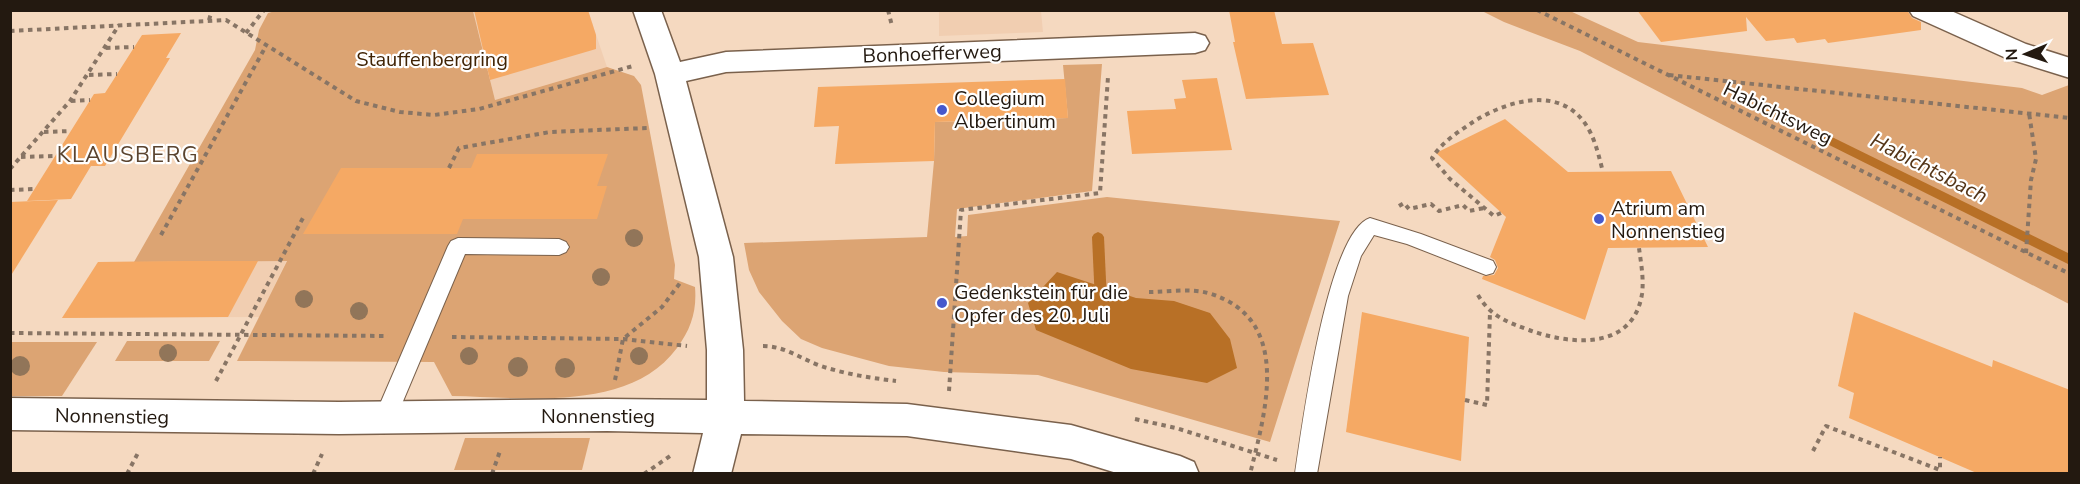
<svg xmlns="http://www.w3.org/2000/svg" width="2080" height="484" font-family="'Nunito Sans',sans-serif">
	<rect width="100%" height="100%" fill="#f5d9c0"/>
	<g fill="#f1ceb1">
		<path d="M473,11H588L607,67L495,100Z"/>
		<path d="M939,11H1041L1043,32L939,36Z"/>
		<path d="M287,260L259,317L62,318L98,262Z"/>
	</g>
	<g fill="#dca473">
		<path d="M279,10L473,11L495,100L607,67L634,76L641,85L675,265L674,279L695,287C697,311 691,329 677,348C629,413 523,397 452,396L434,362L237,361L287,261L134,262L255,50L259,30L268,13Z"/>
		<path d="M1482,11H1570L1638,42L2022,88L2042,95L2069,85V304L1580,51L1504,22Z"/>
		<path d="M1102,64L1092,191L957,209L955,237L967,236L968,215L1107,197L1340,221L1270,442L1038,375L944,372L889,366L822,348L801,339L782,321L759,292L749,270L744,243L927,237L934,161L935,122L1068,118L1063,65Z"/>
		<path d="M127,341H220L209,361H115Z"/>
		<path d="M11,342H97L62,396H11Z"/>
		<path d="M465,438H590L582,470H454Z"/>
	</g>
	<path fill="#b87026" d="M1057,272L1136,298L1174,301L1210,313L1230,339L1237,368L1207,383L1131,369L1036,330L1028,303Z"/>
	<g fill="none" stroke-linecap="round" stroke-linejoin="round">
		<g fill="#b87026" fill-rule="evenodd">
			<path d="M1771,107L2070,254V265L1767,114L1766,111Z"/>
			<path d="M1098,232L1102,234L1104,237L1107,302L1105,306L1101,307L1097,306L1095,302L1092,237L1094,234Z"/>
		</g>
	</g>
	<g fill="#f5a964">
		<path d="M474,10H588L596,35V49L490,80Z"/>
		<path d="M1229,10H1274L1282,44L1313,43L1329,95L1246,99L1233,42H1235Z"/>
		<path d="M1637,10H1907L1912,18L1921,22V30L1828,43L1825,39L1797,43L1794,38L1766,41L1746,17L1747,31L1661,42Z"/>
		<path d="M181,33L166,58H170L105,166H91L71,199L27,201L94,94L105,93L142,35Z"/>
		<path d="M1217,78L1232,150L1132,154L1127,111L1176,109L1174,99L1186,98L1182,80Z"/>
		<path d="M1065,79L1068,118L935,122L934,161L835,164L839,126L814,127L818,87Z"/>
		<path d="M1505,119L1568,172L1671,171L1708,247L1608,248L1585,320L1482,279L1483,276L1494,275L1498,268L1495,260L1490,257L1506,217L1436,153Z"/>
		<path d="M477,154H608L597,186H607L597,219H463L457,234H303L341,168H471Z"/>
		<path d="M58,200L10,277V202Z"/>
		<path d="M185,261H258L228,317L62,318L98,262Z"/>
		<path d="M1362,312L1469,337L1461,461L1346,432Z"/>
		<path d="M1854,312L1992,367L1993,360L2070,390V474H1979L1849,418L1854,393L1838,386Z"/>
	</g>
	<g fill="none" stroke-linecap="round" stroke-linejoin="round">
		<g stroke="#7a614c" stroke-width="2">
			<g id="service">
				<path d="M1370,218L1421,234L1493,261L1496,267L1493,273L1486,275L1407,244L1374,235L1361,256L1348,296L1317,474H1295C1302,428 1327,232 1370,218Z"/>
				<path d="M458,238L559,239L566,242L569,247L566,252L559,255L465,254L393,425L385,428L377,425L374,418L448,246L451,241Z"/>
			</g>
		</g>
		<g stroke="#7a614c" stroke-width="3">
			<g id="minor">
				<path d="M633,10H661L680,62L726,52L1195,33L1205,36L1209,43L1205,50L1195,53L726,72L686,81L733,257L743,350L744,401L907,404L1071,425L1180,456L1194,462L1199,474H1120L1071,459L907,436L741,434L731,474H693L703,433L607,431L339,434L10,430V398L339,402L607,399L707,400V350L699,257L655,74Z"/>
				<path d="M1909,10H1949L2026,44L2070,58V78L2006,58L1913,16Z"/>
			</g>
		</g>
		<g stroke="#887565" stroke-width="4" stroke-dasharray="4.5 4.5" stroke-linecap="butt">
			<path d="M888,10L892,26"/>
			<path d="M1537,10L2070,274"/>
			<path d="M209,20L212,10"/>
			<path d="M10,31L226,20L356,101L400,112L434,115L479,109L633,66"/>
			<path d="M246,33L264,10"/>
			<path d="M106,48L134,47"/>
			<path d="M89,75L117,74"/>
			<path d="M1669,75L2070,118"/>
			<path d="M71,101L90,100"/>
			<path d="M44,132L71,131"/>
			<path d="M21,157L55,156"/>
			<path d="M449,168L459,148L550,132L647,128"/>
			<path d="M10,169L70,101L119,25"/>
			<path d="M10,190L35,189"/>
			<path d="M1399,206L1404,203L1409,209L1431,204L1439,211L1463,205L1469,211L1484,208"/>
			<path d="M1501,213L1494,216L1450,179L1432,158C1442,142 1458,132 1473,122C1508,100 1562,84 1588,128C1596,142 1599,157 1603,172"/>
			<path d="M161,235L266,46"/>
			<path d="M2026,253L2031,180L2036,159L2029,113"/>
			<path d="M1149,292C1168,292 1190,288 1208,293C1293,318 1266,410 1250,474"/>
			<path d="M1478,295C1490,316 1507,322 1529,330C1570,345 1633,351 1642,294C1644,279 1641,263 1639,248"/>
			<path d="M10,333L388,336"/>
			<path d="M452,337L623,339L687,346"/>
			<path d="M763,346C785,346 801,359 821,366C845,374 871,378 896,381"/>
			<path d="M615,380L623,339L662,307L680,283"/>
			<path d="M216,381L304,216"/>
			<path d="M949,391L961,210L1100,193L1108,77"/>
			<path d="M1465,400L1487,405L1490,312"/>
			<path d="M1135,419L1176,428L1277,460"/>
			<path d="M1813,451L1826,426L1940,470V457"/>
			<path d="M127,474L139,451"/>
			<path d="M313,474L322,454"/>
			<path d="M492,474L500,451"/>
			<path d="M644,474L673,454"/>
		</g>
		<use href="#service" fill="#fff" fill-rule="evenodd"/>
		<use href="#minor" fill="#fff" fill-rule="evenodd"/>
	</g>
	<g fill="#917559">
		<circle cx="634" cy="238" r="9"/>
		<circle cx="601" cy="277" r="9"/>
		<circle cx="304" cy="299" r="9"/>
		<circle cx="359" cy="311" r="9"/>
		<circle cx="168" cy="353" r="9"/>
		<circle cx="469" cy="356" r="9"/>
		<circle cx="639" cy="356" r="9"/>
		<circle cx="20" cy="366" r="10"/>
		<circle cx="518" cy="367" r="10"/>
		<circle cx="565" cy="368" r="10"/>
	</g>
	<g fill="#4658cc" stroke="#fff" stroke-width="2">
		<circle cx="942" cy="110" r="6"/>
		<circle cx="1599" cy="219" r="6"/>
		<circle cx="942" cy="303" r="6"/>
	</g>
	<g text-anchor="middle" stroke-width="4.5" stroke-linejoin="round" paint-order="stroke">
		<g font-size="20" fill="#231910" stroke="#fff">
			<text transform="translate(932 53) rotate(-2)" y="7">Bonhoefferweg</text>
			<text transform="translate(1778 113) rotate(26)" y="7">Habichtsweg</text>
			<text transform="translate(112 416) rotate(1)" y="7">Nonnenstieg</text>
			<text x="598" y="423">Nonnenstieg</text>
		</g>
		<g font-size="20" fill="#402304" stroke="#fff">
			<text x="432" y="66">Stauffenbergring</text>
		</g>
		<g font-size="20" fill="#231910" stroke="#fff" text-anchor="start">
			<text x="954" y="105">Collegium<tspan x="954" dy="23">Albertinum</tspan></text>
			<text x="1611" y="215">Atrium am<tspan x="1611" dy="23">Nonnenstieg</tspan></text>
			<text x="954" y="299">Gedenkstein für die<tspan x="954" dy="23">Opfer des 20. Juli</tspan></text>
		</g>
		<g font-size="21" font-style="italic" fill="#543518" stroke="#fff">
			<text transform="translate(1929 168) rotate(27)" y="7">Habichtsbach</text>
		</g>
		<g font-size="22" letter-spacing="1.5" fill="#5b442f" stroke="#fff">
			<text x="128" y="162">KLAUSBERG</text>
		</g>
	</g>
	<rect width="2080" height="484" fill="none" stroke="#231910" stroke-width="24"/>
	<g transform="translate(2026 54) rotate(268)" stroke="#ffffff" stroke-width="4.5" paint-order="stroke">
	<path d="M0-4.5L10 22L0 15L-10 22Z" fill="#231910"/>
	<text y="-9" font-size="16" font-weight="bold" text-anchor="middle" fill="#231910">N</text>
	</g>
</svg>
